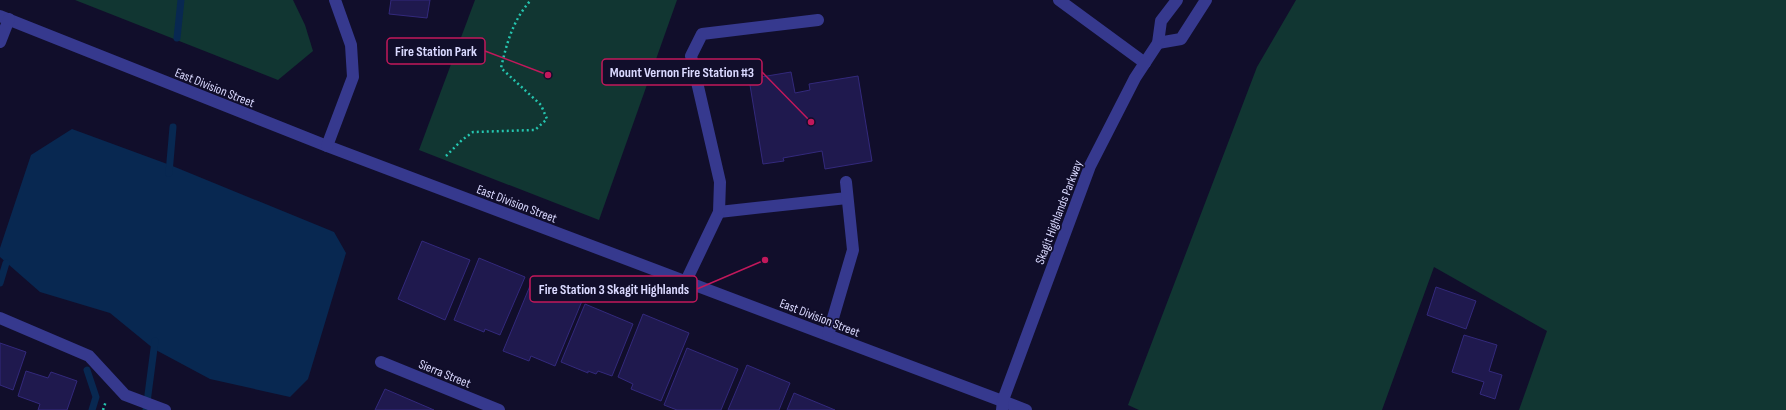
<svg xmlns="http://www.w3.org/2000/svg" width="1786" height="410" font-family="'Sofia Sans Condensed',sans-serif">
	<rect width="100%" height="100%" fill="#110e2b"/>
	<g fill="#113632">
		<path d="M75,0H293L305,25L313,51L278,80Z"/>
		<path d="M475,0H677L599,220L419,150Z"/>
		<path d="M1296,0H1786V410H1519L1547,331L1434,267L1382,410H1139L1128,405L1257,67Z"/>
	</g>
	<path fill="#082851" d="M72,129L170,165L334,232L346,253L308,379L290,397L210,379L154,349L110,313L40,292L0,257V248L31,155Z"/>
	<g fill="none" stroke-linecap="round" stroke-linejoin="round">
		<g stroke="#082851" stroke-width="7">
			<path d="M177,38L181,0"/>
			<path d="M169,173L173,127"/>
			<path d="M0,283L6,263"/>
			<path d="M87,370L96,397L92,410"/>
			<path d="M146,410L155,341"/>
		</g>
	</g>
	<g fill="#1f194e" stroke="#33297c">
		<path d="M391,0H430L427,18L389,14Z"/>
		<path d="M791,72L795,93L810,90L809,84L858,76L872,161L825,169L822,151L783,158L784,161L763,164L749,79Z"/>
		<path d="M422,241L470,260L445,320L398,299Z"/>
		<path d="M479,258L525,277L500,335L485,329L484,332L454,320Z"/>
		<path d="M532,281L582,301L555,366L531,356L529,361L503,351Z"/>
		<path d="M1436,287L1476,301L1466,329L1427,315Z"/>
		<path d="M585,304L633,324L612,376L598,371L596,374L588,371V373L561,362Z"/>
		<path d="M643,314L689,333L661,401L631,389L633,384L618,377Z"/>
		<path d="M1464,335L1497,345L1489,371L1502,375L1495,399L1480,394L1484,382L1452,372Z"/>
		<path d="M0,343L26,352L13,390L0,385Z"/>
		<path d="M687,348L738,369L721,410H677L664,405Z"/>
		<path d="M747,365L790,383L779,410H728Z"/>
		<path d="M26,371L48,378L51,372L77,381L67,410H38L40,404L18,396Z"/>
		<path d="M385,389L434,410H375Z"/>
		<path d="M794,393L835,410H787Z"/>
	</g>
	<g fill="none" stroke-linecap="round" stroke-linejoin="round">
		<g stroke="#25c6b0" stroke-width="2.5" stroke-dasharray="2 3" stroke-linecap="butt">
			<path d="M446,156L462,140L473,132L535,130L547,119L541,105L501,68C507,42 513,20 531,0"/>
			<path d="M103,410L106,401"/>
		</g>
		<g stroke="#36398e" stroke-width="12">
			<path d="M1059,0L1145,63"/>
			<path d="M0,16L327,146L1026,410"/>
			<path d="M0,42L9,19"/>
			<path d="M1158,43L1181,39L1206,0"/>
			<path d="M327,146L353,77L351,45L335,0"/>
			<path d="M719,212L847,198"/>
			<path d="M686,281L719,212L720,182L691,56L702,34L818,20"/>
			<path d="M0,318L89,356L125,395L165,410"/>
			<path d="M828,335L853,250L846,182"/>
			<path d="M381,362L499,410"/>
			<path d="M1002,410L1003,400L1090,166L1135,78L1158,43L1161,21L1177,0"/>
		</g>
	</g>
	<g text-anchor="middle" stroke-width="3.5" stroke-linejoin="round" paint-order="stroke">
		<g font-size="13" fill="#dad9ff" stroke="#110e2b">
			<text transform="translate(215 87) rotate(22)" y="5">East Division Street</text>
			<text transform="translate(517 203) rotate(21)" y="5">East Division Street</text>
			<text transform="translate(1058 212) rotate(-69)" y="5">Skagit Highlands Parkway</text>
			<text transform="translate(820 317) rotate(21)" y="5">East Division Street</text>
			<text transform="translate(445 373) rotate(22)" y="5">Sierra Street</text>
		</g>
	</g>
	<path fill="none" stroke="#c2185b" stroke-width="1.5" d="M548 75L485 51M811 122L762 72M765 260L697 289"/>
	<g fill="#c2185b" stroke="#110e2b" stroke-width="1.5">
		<circle cx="548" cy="75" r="4"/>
		<circle cx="811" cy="122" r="4"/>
		<circle cx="765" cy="260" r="4"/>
	</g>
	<g fill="#110e2b" stroke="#c2185b" stroke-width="1.5">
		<rect x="387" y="38" width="98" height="26" rx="4"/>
		<rect x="602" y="59" width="160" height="26" rx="4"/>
		<rect x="530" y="276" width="167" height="26" rx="4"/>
	</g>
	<g font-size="14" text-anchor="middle" font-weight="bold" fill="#dad9ff">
		<text x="436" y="56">Fire Station Park</text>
		<text x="682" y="77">Mount Vernon Fire Station #3</text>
		<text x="614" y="294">Fire Station 3 Skagit Highlands</text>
	</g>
</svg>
